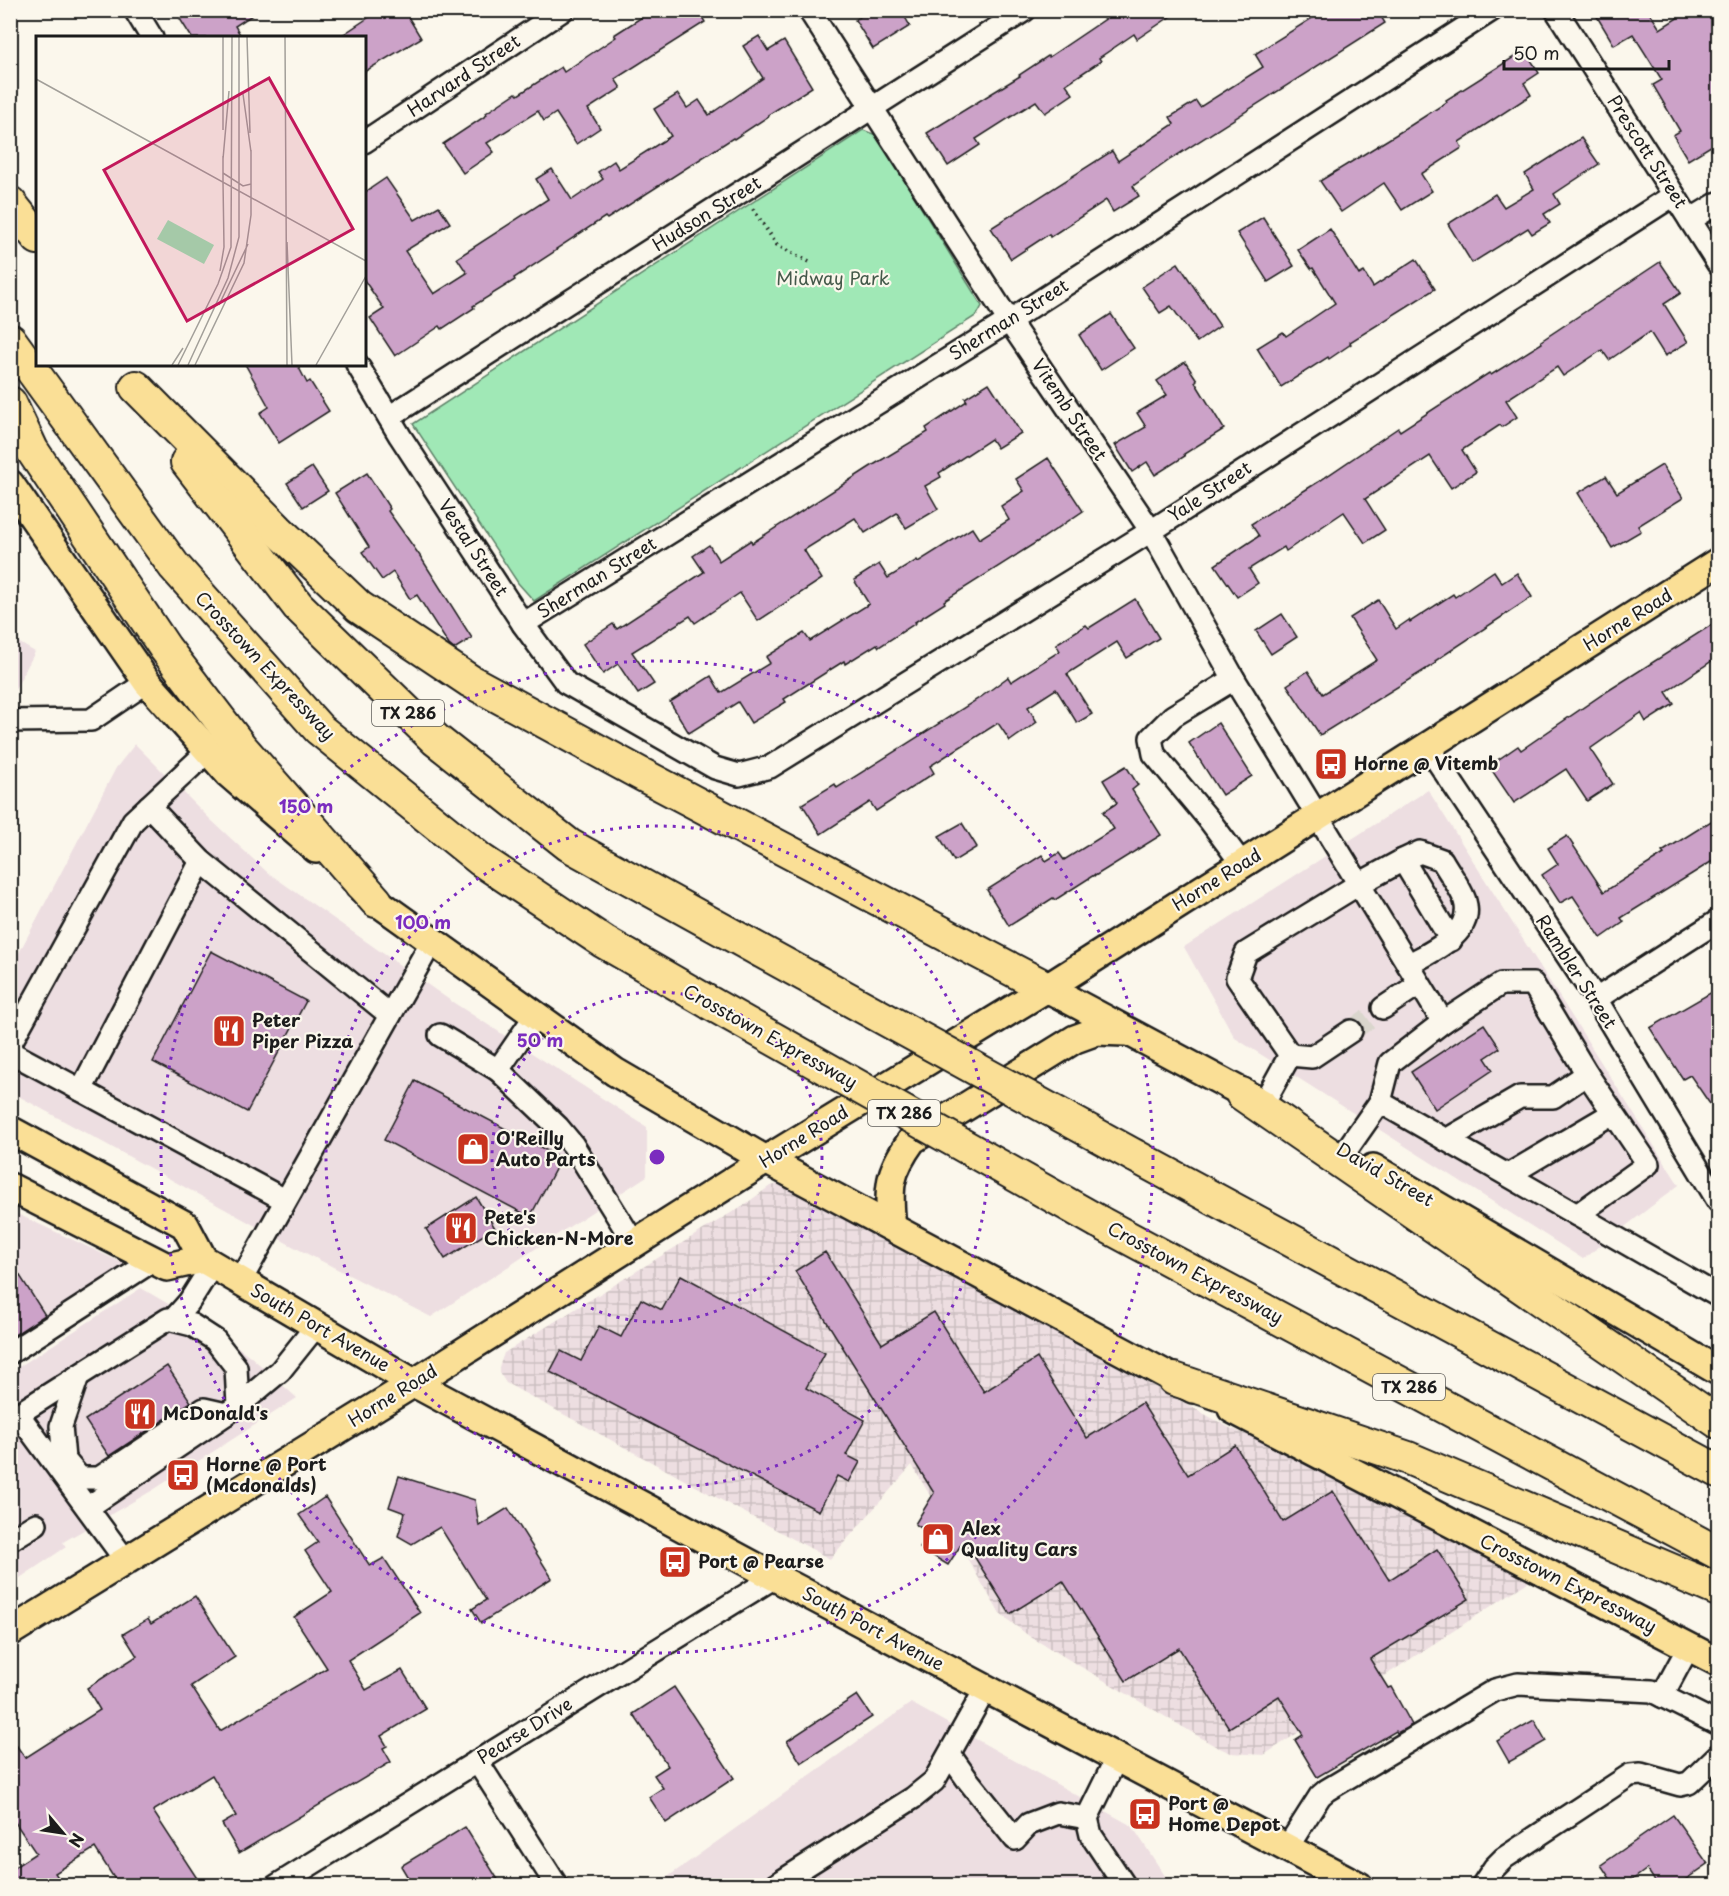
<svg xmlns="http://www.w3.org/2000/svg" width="1729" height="1896" font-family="'Playpen Sans',sans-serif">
	<defs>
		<pattern id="industrial-grid" width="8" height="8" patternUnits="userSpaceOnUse" patternTransform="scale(1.5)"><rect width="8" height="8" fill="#eddee1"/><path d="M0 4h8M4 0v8" fill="none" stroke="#cbbec0"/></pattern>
	</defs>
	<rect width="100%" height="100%" fill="#fbf7ec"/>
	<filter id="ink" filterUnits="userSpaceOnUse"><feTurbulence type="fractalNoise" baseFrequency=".0167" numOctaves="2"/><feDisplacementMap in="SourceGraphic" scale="12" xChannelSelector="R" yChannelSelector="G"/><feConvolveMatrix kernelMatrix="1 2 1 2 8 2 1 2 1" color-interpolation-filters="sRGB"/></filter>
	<g filter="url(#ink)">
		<g fill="#eddee1">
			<path d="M11,638L35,652L11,697Z"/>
			<path d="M135,744L211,820L267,872L451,1001L647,1127V1176L431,1317L296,1248L11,1092L10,970L116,768Z"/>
			<path d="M1428,790L1679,1185L1583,1259L1235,1038L1184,947Z"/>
			<path d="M11,1211L133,1268L11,1344Z"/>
			<path d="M141,1288L223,1336L250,1356L297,1398L153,1490L63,1542L66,1547L11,1584V1372Z"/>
			<path d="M911,1703L1132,1826L1171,1885L655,1886Z"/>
		</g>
		<path fill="url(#industrial-grid)" d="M780,1184L791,1187L1230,1428L1292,1453L1397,1505L1478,1554L1534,1578L1264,1755L1231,1753L1215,1746L1029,1636L1000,1614L912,1465L830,1559L506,1383L499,1372V1367L504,1353L747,1203L770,1186Z"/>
		<path fill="#a0e8b6" stroke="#5e8269" stroke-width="1.5" d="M863,130L876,135L982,306L977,315L534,601L518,583L413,424Z"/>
		<g fill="#cca2c8" stroke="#1c1c1c" stroke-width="1.5">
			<path d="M193,10H260L235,26L242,38H192L180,19Z"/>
			<path d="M380,10H404L421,38L364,72V38H338Z"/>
			<path d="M653,10H698L705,22L615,79L621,88L588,109L600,128L576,144L556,113L544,121L538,111L487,143L494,152L463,173L443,144L487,115L486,113L516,93L518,95L561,67L564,72L616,37L614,35Z"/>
			<path d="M870,10H901L910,26L873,49L855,20Z"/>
			<path d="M1119,10H1180L1137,39L1134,34L1099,58L1101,61L1066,84L1073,94L1045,113L1036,101L976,139L980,145L948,166L927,133L1020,76L1019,75L1048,56L1049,57Z"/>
			<path d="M1325,10H1377L1385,23L1171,159L1133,186L1139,196L1113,212L1106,200L1050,237L1049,234L1011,259L991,228L1112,151L1118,161L1174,124L1170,117L1196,101L1200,107L1263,67L1255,54Z"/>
			<path d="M1593,10H1648L1660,29L1690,10H1713L1719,20V141L1688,160L1673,135L1680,131L1653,85L1662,80L1633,34L1614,45Z"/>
			<path d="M759,36L768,51L784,41L812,87L768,115L769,116L734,139L733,138L607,219L605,217L556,249L557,250L514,278L515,280L473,306L474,308L442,329L440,326L395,356L370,318L384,309L364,280V193L386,178L415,220L439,206L450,223L405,251L434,294L467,273L457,258L548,199L536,179L552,169L572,200L603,179L598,172L614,161L619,169L671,136L654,109L678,94L687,108L699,100L709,115L763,78L743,46Z"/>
			<path d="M1525,50L1539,73L1524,83L1531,95L1459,142L1462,148L1421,174L1432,191L1402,210L1384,183L1341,212L1320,181L1405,129L1447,102L1446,100Z"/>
			<path d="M1581,138L1599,164L1554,194L1560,204L1544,214L1550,223L1532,234L1528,228L1472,263L1448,224L1495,194L1504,207L1534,189L1525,174Z"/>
			<path d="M1263,217L1294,266L1268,282L1237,233Z"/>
			<path d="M1330,229L1359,275L1364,272L1373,287L1416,259L1435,289L1350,342L1351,344L1329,359L1328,357L1281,387L1257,348L1283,332L1286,336L1335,303L1313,268L1311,269L1298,250Z"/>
			<path d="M1660,262L1681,293L1664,304L1688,342L1665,356L1650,332L1609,360L1602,350L1563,376L1557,367L1506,400L1517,417L1502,427L1500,425L1462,450L1476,472L1451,488L1430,456L1365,499L1385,530L1365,543L1344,512L1286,551L1284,547L1249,569L1258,583L1237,597L1215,565L1259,536L1251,524L1318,482L1398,428L1400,431L1489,373L1491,375L1542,343L1541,341Z"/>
			<path d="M1178,263L1220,326L1197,342L1171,306L1160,313L1142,287Z"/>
			<path d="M1111,314L1134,348L1101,370L1079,335Z"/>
			<path d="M1185,362L1197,380L1195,382L1224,429L1184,454L1185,456L1155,475L1147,462L1132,472L1115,445L1146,427L1137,413L1167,395L1157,381Z"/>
			<path d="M245,364H297L307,383L310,381L329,411L279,443L260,413L269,407Z"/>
			<path d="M989,383L1021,433L997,448L991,439L939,473L941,477L925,486L938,509L906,528L897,513L865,533L855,518L804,550L822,579L758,621L740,593L695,623L690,616L632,652L654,684L638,694L618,664L603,674L583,644L613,624L617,629L704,572L693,556L709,545L719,561L751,540L752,543L870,467L928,432L926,428L967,401L965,398Z"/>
			<path d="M1048,458L1083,511L1040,540L944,601L945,603L915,622L916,623L879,647L877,644L845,664L844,661L784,699L786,702L751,723L738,702L689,733L670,702L711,676L721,693L770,663L766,657L804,633L810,641L869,604L854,580L879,564L888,578L917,560L918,562L972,528L979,539L1009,520L1001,506L1024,491L1016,479Z"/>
			<path d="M1662,465L1683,498L1638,526L1641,531L1612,548L1578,493L1606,476L1617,493Z"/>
			<path d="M312,467L328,491L303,507L287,483Z"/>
			<path d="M367,473L390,509L388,511L420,556L472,638L454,649L449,645L417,595L410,599L393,572L382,580L362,552L369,547L335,493Z"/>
			<path d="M1494,571L1502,583L1517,573L1532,597L1435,661L1436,663L1320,735L1287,685L1308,671L1323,694L1377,660L1350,618L1378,600L1396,629L1409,620L1410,622L1453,594L1455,597Z"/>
			<path d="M1135,599L1159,638L1127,658L1117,642L1067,674L1092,714L1077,723L1056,689L1028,707L1037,722L1010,741L998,723L930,766L934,773L876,811L870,802L821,834L802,804L835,784L837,788L981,697L1008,677L1011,682L1060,651L1056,644L1086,625L1089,628Z"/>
			<path d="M1282,614L1297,637L1271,654L1256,631Z"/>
			<path d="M1719,620V656L1666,692L1674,704L1646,722L1641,713L1590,749L1613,784L1587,801L1566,769L1514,803L1489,766L1518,746L1521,750L1603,694Z"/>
			<path d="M1218,723L1252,776L1222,795L1189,743Z"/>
			<path d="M1126,766L1138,785L1132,790L1161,835L1095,876L1094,875L1055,900L1053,898L1009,926L987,890L1042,855L1046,861L1059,853L1064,860L1114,829L1103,812L1117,803L1103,780Z"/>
			<path d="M1719,816V857L1621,918L1624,922L1601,938L1573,896L1560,903L1542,875L1558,864L1548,848L1567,836L1604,892L1664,854L1662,852Z"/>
			<path d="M962,823L977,847L954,861L939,836Z"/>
			<path d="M211,951L306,1001L247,1112L153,1062Z"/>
			<path d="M1719,988V1117L1690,1075L1683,1079L1650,1028Z"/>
			<path d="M1484,1024L1500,1048L1485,1058L1493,1070L1435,1109L1411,1072Z"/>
			<path d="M415,1081L561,1158L530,1217L384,1140Z"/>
			<path d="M476,1197L495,1228L445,1259L426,1229Z"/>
			<path d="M825,1252L882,1344L934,1312L984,1392L1037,1358L1087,1438L1142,1403L1188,1475L1235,1445L1283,1522L1333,1491L1389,1580L1437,1549L1469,1599L1370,1659L1388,1688L1391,1687L1412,1725L1397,1733L1396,1731L1317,1777L1295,1740L1303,1735L1279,1696L1229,1728L1179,1648L1126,1681L1063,1581L1010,1614L964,1540L948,1565L920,1548L929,1533L915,1524L934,1493L795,1271Z"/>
			<path d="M10,1260L45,1315L10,1338Z"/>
			<path d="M681,1275L825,1353L806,1388L865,1420L846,1455L860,1462L849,1482L837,1476L819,1511L550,1372L561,1351L581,1361L599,1326L621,1337L641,1299L662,1310Z"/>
			<path d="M167,1366L191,1402L109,1456L85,1420Z"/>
			<path d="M399,1476L475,1500L479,1526L508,1508L552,1578L481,1623L472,1609L486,1600L440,1527L412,1544L398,1536L405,1513L389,1507Z"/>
			<path d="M325,1497L370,1566L384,1558L420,1613L348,1660L366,1690L402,1670L426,1709L381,1736L387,1746L383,1748L391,1762L239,1853L222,1824L236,1816L212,1775L153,1811L202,1886H119L95,1848L55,1873L64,1886H10V1870L36,1853L10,1815V1736L25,1758L100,1710L87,1688L137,1656L123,1634L148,1619L151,1624L195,1596L235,1657L191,1686L220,1731L327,1668L294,1617L332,1592L305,1551L318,1542L299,1515Z"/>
			<path d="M674,1687L734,1778L666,1823L649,1797L663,1788L654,1775L668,1766L633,1714Z"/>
			<path d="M857,1695L872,1717L801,1763L787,1741Z"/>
			<path d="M1534,1720L1546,1741L1509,1762L1497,1741Z"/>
			<path d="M1673,1815L1708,1864L1676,1886H1658L1647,1869L1624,1886H1615L1601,1865Z"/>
			<path d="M465,1827L502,1886H413L401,1866Z"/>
		</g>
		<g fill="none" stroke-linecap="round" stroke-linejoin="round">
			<path stroke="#dad6cd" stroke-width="21" stroke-dasharray="21 10" stroke-linecap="butt" d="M1351,1031L1383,1008"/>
			<g stroke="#1c1c1c" stroke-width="26">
				<g id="minor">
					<path d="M135,10L152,38"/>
					<path d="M809,10L1009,321L1151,531L1234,679L1443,1022L1390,1063L1380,1102"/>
					<path d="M1556,10L1718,264"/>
					<path d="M364,142L563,10"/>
					<path d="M1690,220L1718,203"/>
					<path d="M357,364L400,436L523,624L566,683L715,768L739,775L770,767L1151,531L1674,195"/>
					<path d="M389,417L1025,10"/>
					<path d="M523,624L1009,321L1492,10"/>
					<path d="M1234,679L1173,716L1151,738L1154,754L1210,821L1242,864"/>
					<path d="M10,721L91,720L147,682"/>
					<path d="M1428,747L1596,999L1718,1201"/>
					<path d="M149,806L201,861L390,1015"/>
					<path d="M1403,860L1451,940"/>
					<path d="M1596,999L1718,921"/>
					<path d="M1383,1008L1419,984"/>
					<path d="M535,1016L498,1070L558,1127L573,1145L634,1243"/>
					<path d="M1443,1022L1501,984H1533L1587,1074L1648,1164L1577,1215"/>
					<path d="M440,1035L498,1070"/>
					<path d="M10,1044L133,821L208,751"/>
					<path d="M10,1052L285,1200"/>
					<path d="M1290,1055L1237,978L1246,953L1359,884L1403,860L1420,852L1442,860C1448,871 1462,890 1465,901C1475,934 1430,952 1408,965"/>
					<path d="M1290,1055L1312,1057L1351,1031"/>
					<path d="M81,1090L201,861"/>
					<path d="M1263,1104L1290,1055"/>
					<path d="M1446,1140L1520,1097H1553L1587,1074"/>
					<path d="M1345,1152L1380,1102L1718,1296"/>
					<path d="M1508,1175L1613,1113"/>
					<path d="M240,1282L432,941"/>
					<path d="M173,1320L189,1302L213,1264"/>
					<path d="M10,1353L154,1260"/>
					<path d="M78,1376L61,1426L64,1459L80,1478H99L204,1409L226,1414"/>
					<path d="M238,1406L280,1371L316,1326"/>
					<path d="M87,1508L238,1406L236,1367L215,1340L192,1325L168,1319L18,1414L126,1561"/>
					<path d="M10,1540L36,1524"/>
					<path d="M1662,1696L1689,1646"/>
					<path d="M950,1755L967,1779L1015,1839L1029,1824L1058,1813L1087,1818"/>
					<path d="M1117,1757L1087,1818L1091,1835L1125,1886"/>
					<path d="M477,1761L557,1886"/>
					<path d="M1287,1848L1320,1796L1327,1790L1495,1690L1518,1684L1652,1691L1718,1724"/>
					<path d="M276,1886L775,1577"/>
					<path d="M774,1886L913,1798L934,1781L986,1688"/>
					<path d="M1482,1886L1494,1868L1504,1858L1630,1775L1641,1774L1680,1785L1689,1783L1718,1755"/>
				</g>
			</g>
			<g stroke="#1c1c1c" stroke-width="32">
				<g id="major">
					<path d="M10,484L147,682L229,774L316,849"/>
					<path d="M359,886L376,901L615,1072L766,1160L1193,1389"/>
					<path d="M1047,988L1262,1103"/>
					<path d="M10,1130L185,1225L203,1259L414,1383L775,1577L1359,1886"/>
					<path d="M1373,1168L1718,1371"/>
					<path d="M10,1187L167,1267L203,1259"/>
					<path d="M892,1227C888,1188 888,1173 912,1140L1075,1039L1097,1031L1124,1032"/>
					<path d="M1232,1409L1718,1662"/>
					<path d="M10,1632L414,1383L766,1160L1047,988L1718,562"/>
				</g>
			</g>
			<g stroke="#1c1c1c" stroke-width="36">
				<g id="highway">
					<path d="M10,203L38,238"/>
					<path d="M10,340L174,566L319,729L481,860L604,942L710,1003"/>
					<path d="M136,387L278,530L359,607L470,681L639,773L1047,988"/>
					<path d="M10,403L32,450L165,648L240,746L376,901"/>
					<path d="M187,462L298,606L436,740L569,845L759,950"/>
					<path d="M1242,1094L1718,1422"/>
					<path d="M1135,1156L1718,1471"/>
					<path d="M1099,1222L1718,1553"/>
					<path d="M1174,1379L1408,1458L1718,1590"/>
				</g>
			</g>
			<path stroke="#1c1c1c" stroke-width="4" stroke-dasharray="1.5 4.5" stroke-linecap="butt" d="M753,209L777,245L811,263"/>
			<use href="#minor" stroke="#fbf7ec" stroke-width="21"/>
			<use href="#major" stroke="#fadf96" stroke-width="27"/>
			<use href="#highway" stroke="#fadf96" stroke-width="32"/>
			<g stroke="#1c1c1c" stroke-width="36" stroke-linecap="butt">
				<g id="highway-bridge">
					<path d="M759,950L1135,1156"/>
					<path d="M710,1003L1099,1222"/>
				</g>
			</g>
			<use href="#highway-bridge" stroke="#fadf96" stroke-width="32"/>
		</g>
	</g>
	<g fill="none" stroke="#7b2cbf" stroke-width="3" stroke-dasharray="3 6">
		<circle cx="657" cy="1157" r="165"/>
		<circle cx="657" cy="1157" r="331"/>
		<circle cx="657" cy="1157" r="496"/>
	</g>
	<defs>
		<g id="bus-square" transform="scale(1.725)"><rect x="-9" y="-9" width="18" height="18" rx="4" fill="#c8321e" stroke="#fbf7ec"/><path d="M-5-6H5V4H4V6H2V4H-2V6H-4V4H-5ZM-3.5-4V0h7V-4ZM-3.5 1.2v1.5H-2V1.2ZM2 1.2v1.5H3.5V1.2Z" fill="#fff"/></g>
		<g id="restaurant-square" transform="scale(1.725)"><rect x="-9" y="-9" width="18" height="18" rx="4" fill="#c8321e" stroke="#fbf7ec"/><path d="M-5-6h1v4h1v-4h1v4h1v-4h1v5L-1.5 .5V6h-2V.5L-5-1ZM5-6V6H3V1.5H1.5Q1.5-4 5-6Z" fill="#fff"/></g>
		<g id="shop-square" transform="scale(1.725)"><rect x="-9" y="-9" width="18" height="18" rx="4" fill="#c8321e" stroke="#fbf7ec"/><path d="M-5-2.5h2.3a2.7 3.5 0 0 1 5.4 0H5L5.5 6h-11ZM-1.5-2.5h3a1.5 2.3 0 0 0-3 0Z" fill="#fff"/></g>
	</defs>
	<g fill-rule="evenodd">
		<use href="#bus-square" x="1331" y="764"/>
		<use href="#restaurant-square" x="229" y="1031"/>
		<use href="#shop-square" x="473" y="1149"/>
		<use href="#restaurant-square" x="461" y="1228"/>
		<use href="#restaurant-square" x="140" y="1414"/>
		<use href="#bus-square" x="183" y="1475"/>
		<use href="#shop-square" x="938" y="1539"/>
		<use href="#bus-square" x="675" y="1562"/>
		<use href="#bus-square" x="1145" y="1814"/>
	</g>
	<g text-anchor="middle" stroke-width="4.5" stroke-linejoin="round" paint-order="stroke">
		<g fill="#fbf7ec" stroke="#5f5e5a" stroke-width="1.5">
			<rect x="372" y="700" width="72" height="26" rx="4.5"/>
			<rect x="868" y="1100" width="72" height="26" rx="4.5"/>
			<rect x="1373" y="1374" width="72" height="26" rx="4.5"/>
		</g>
		<g font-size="16" font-weight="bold" fill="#1c1c1c">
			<text x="408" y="719">TX 286</text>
			<text x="904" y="1119">TX 286</text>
			<text x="1409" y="1393">TX 286</text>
		</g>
		<g font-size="18" fill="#1c1c1c" stroke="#fbf7ec">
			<text transform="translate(464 76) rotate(-34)" y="6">Harvard Street</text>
			<text transform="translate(1647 152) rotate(57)" y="6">Prescott Street</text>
			<text transform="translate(707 214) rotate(-32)" y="6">Hudson Street</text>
			<text transform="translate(1009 320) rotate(-32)" y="6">Sherman Street</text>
			<text transform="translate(1069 410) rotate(56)" y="6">Vitemb Street</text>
			<text transform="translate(1210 492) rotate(-33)" y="6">Yale Street</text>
			<text transform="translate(473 548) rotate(57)" y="6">Vestal Street</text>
			<text transform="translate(597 578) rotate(-32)" y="6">Sherman Street</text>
			<text transform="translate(1628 620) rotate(-32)" y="6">Horne Road</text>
			<text transform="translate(265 666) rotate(47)" y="6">Crosstown Expressway</text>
			<text transform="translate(1217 880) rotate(-32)" y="6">Horne Road</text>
			<text transform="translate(1576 972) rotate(57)" y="6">Rambler Street</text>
			<text transform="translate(770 1037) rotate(29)" y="6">Crosstown Expressway</text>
			<text transform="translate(804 1137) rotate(-32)" y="6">Horne Road</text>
			<text transform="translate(1385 1175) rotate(30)" y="6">David Street</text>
			<text transform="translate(1195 1273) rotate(28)" y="6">Crosstown Expressway</text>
			<text transform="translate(320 1328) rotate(30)" y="6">South Port Avenue</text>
			<text transform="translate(393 1396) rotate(-32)" y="6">Horne Road</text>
			<text transform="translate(1568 1584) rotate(27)" y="6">Crosstown Expressway</text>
			<text transform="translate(873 1629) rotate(28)" y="6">South Port Avenue</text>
			<text transform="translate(525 1731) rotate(-32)" y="6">Pearse Drive</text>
		</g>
		<g font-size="18" fill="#44594a" stroke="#fbf7ec">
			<text x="833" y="285">Midway Park</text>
		</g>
		<g font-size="18" font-weight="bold" fill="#1c1c1c" stroke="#fbf7ec" text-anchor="start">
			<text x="1354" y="770">Horne @ Vitemb</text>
			<text x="252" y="1027">Peter<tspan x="252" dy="21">Piper Pizza</tspan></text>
			<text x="496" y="1145">O'Reilly<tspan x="496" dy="21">Auto Parts</tspan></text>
			<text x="484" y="1224">Pete's<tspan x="484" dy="21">Chicken-N-More</tspan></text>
			<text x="163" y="1420">McDonald's</text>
			<text x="206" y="1471">Horne @ Port<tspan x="206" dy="21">(Mcdonalds)</tspan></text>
			<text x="961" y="1535">Alex<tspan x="961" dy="21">Quality Cars</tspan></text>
			<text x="698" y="1568">Port @ Pearse</text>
			<text x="1168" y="1810">Port @<tspan x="1168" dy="21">Home Depot</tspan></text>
		</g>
	</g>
	<g transform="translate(36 36)">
		<rect width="330" height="330" fill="#fbf7ec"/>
		<path d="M132,184L178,209L168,228L121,203Z" fill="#a0e8b6"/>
		<path fill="none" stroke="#a29f99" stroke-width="1.5" d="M187,1V94M211,1L214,97M249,1L251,329M0,43L330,225M207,58L215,116M187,120V146M187,123L193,55M187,137L207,150L215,148M251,206L256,329M184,235L188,211L187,146M183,269L212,208M136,329L147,312M142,329L182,248L195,211L196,1M152,329L192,242L203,201V1M159,329L208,227L215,179V114M280,329L330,240"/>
		<path fill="#c2185b" fill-opacity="0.15" stroke="#c2185b" stroke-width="3" d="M233,42L317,193L151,285L68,134Z"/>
		<rect width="330" height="330" fill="none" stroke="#1c1c1c" stroke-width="3"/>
	</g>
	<circle cx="657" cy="1157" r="9" fill="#7b2cbf" stroke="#fbf7ec" stroke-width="3"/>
	<g font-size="18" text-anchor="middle" font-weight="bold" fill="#7b2cbf" stroke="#fbf7ec" stroke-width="4.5" stroke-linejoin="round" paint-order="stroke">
		<text x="306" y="813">150 m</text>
		<text x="423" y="929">100 m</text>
		<text x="540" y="1047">50 m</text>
	</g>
	<rect width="1729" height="1896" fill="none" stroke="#fbf7ec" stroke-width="36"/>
	<rect x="18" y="18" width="1693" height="1860" fill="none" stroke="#1c1c1c" stroke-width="2" filter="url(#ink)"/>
	<g transform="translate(63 1833) rotate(119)" stroke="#fbf7ec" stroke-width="4.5" paint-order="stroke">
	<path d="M0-4.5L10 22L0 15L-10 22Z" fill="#1c1c1c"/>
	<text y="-9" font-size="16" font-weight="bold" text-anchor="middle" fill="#1c1c1c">N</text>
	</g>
	<path d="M1504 60v9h165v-9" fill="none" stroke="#1c1c1c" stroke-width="3"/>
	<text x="1513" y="60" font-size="18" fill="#1c1c1c" stroke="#fbf7ec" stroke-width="4.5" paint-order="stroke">50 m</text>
</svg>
